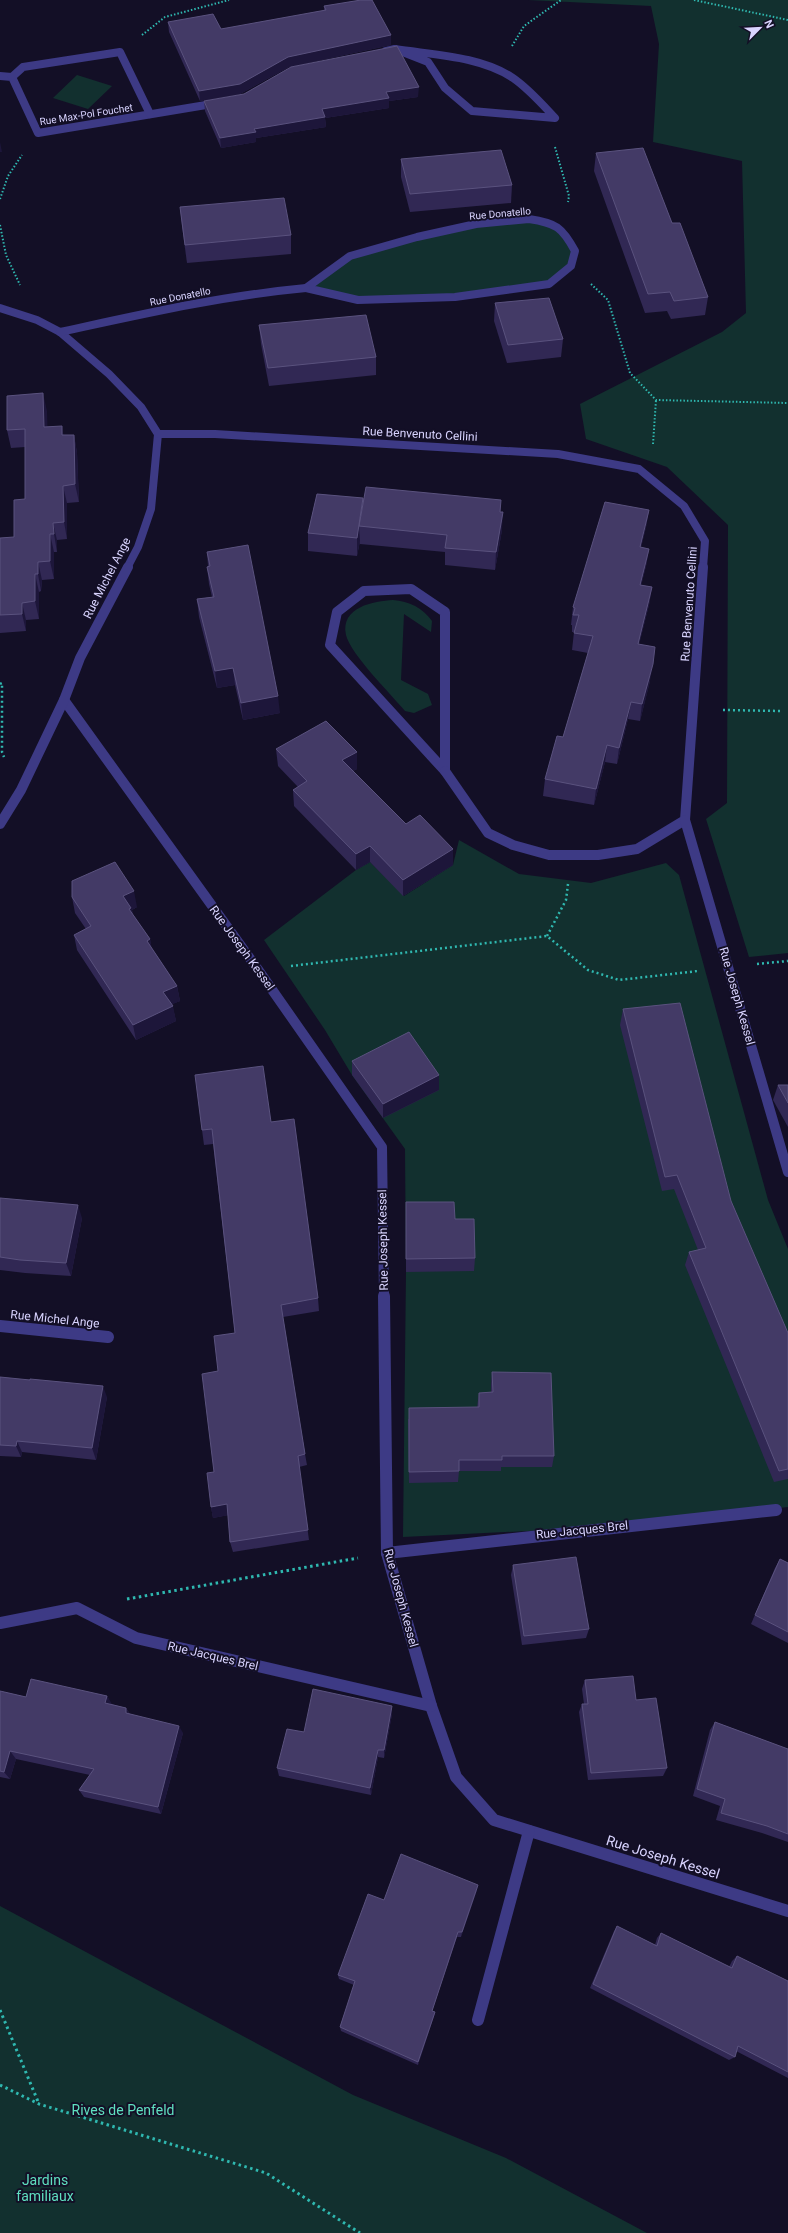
<svg xmlns="http://www.w3.org/2000/svg" width="788" height="2233" font-family="Roboto,sans-serif">
	<rect width="100%" height="100%" fill="#130f26"/>
	<g fill="#12302f">
		<path d="M528,0H788V953L749,957L706,819L727,803L728,525L667,467L586,439L580,404L722,332L746,313L742,161L653,142L659,44L651,6Z"/>
		<path d="M77,75L112,86L88,109L53,98Z"/>
		<path d="M550,222L575,251L571,266L549,284L455,297L358,300L306,288L350,256L476,224Z"/>
		<path d="M393,600C409,601 423,608 432,621L431,632L404,614L401,680L428,694L432,705L414,713L405,711C391,694 351,655 346,635C340,607 374,601 393,600Z"/>
		<path d="M459,840L519,874L591,883L666,863L679,875L768,1200L788,1249V1507L609,1527L403,1537L406,1272L405,1149L352,1075L325,1030L264,940L356,870L370,862L404,896L453,865Z"/>
		<path d="M0,1906L353,2095L506,2158L647,2233H0Z"/>
	</g>
	<g fill="none" stroke-linecap="round" stroke-linejoin="round">
		<g stroke="#2fb8b0" stroke-width="2" stroke-dasharray="1.5 2" stroke-linecap="butt">
			<path d="M694,0L788,20"/>
			<path d="M142,35L165,17L229,0"/>
			<path d="M512,46L524,26L561,0"/>
			<path d="M555,147L569,196L568,202"/>
			<path d="M0,199L8,176L22,155"/>
			<path d="M0,225L6,255L20,285"/>
			<path d="M591,284L608,300L630,373L656,400L788,403"/>
			<path d="M653,444L656,400"/>
		</g>
		<g stroke="#2fb8b0" stroke-width="2.5" stroke-dasharray="2 3" stroke-linecap="butt">
			<path d="M0,684L2,683V752L4,757"/>
			<path d="M723,710L781,711"/>
			<path d="M547,936L566,900L568,884"/>
			<path d="M757,964L788,961"/>
			<path d="M291,966L547,936L588,970L619,980L698,971"/>
		</g>
		<g stroke="#2fb8b0" stroke-width="3" stroke-dasharray="2.5 3.5" stroke-linecap="butt">
			<path d="M127,1599L358,1558"/>
			<path d="M0,2010L39,2104"/>
			<path d="M0,2085L39,2104L266,2173L360,2233"/>
		</g>
		<g stroke="#3d3a85" stroke-width="8">
			<path d="M395,49C433,55 480,56 513,78C529,89 542,104 555,118L472,111L445,88L428,62Z"/>
			<path d="M386,51L395,49"/>
			<path d="M0,76L12,77L38,133L218,103"/>
			<path d="M12,77L23,67L120,52L150,114"/>
			<path d="M529,219C556,223 562,227 575,251L571,266L549,284L455,297L358,300L306,288L350,256L417,237L476,224Z"/>
			<path d="M0,308L37,320L60,332L109,374L141,407L158,434L151,509L138,547L127,568"/>
			<path d="M60,332C143,314 221,296 306,288"/>
			<path d="M158,434H215L558,454L639,469L684,506L705,541L703,568"/>
		</g>
		<g stroke="#3d3a85" stroke-width="10">
			<path d="M411,589L445,612V771L330,645L337,612L364,591Z"/>
			<path d="M64,700L259,971L382,1147L384,1297"/>
			<path d="M445,771L488,833L513,845L549,855H598L637,849L685,820L703,567"/>
			<path d="M685,820L788,1172"/>
			<path d="M0,824L21,790L64,700L80,658L128,567"/>
		</g>
		<g stroke="#3d3a85" stroke-width="12">
			<path d="M384,1296L387,1553L431,1706L456,1777L494,1820L788,1911"/>
			<path d="M0,1326L108,1337"/>
			<path d="M387,1553L776,1510"/>
			<path d="M0,1623L77,1608L136,1638L431,1706"/>
			<path d="M478,2020L529,1831"/>
		</g>
	</g>
	<g fill="#312854">
		<path d="M324,6L391,35V45L289,67L240,94L200,101L169,32L168,22L221,29L324,11Z"/>
		<path d="M418,97L389,101V108L325,118L326,127L256,138V142L221,148L205,111L204,101Z"/>
		<path d="M596,153L672,223L708,297L705,315L671,319L667,311L645,313L594,171Z"/>
		<path d="M401,159L512,185L511,203L410,212L401,177Z"/>
		<path d="M180,207L291,235V254L187,263L182,226Z"/>
		<path d="M495,303L563,339L561,357L507,363L494,321Z"/>
		<path d="M259,325L376,357V375L269,386L261,344Z"/>
		<path d="M47,411V427L64,435H74L77,453L79,502L67,503V539L57,540V552H54V579L42,580L41,591L39,592V619L26,620V631L0,633V569L14,537L25,499V447L11,448L7,430Z"/>
		<path d="M317,494L501,512L502,530L495,570L445,565V552L360,544V541L357,556L308,551V533Z"/>
		<path d="M649,510L646,527L641,547L649,549L646,566L641,585L652,587L649,605L639,644L650,681L640,721L628,719L617,764L605,762L594,805L543,796L545,779L563,737L588,653L572,650L574,632H572V625H571L573,607Z"/>
		<path d="M207,552L280,713L243,720L235,685L217,688L199,617L197,599L212,597L209,584L207,567L208,566Z"/>
		<path d="M276,749L357,769L353,771L406,824L453,865L403,896L370,862L356,870L294,806L293,790L298,787L278,766Z"/>
		<path d="M72,897L137,907L132,910L133,915L150,939L151,947L177,986L180,1001L172,1004L176,1021L136,1040L77,950L74,935L86,929L75,913Z"/>
		<path d="M623,1009L731,1201L788,1333V1479L774,1482L685,1265L689,1252L698,1250L674,1189L662,1191L620,1025Z"/>
		<path d="M352,1061L439,1075V1090L383,1118L352,1075Z"/>
		<path d="M778,1085H788V1127L773,1100Z"/>
		<path d="M271,1122L318,1298L319,1311L283,1317L305,1454L307,1465L299,1467L309,1540L233,1552L230,1542L228,1515L213,1518L211,1507L214,1472L218,1371L235,1333L213,1144L204,1145L202,1130Z"/>
		<path d="M0,1198L82,1218L71,1276L25,1273L0,1270Z"/>
		<path d="M406,1202L455,1219L475,1258L474,1271L406,1272Z"/>
		<path d="M492,1372L554,1456L552,1467H501V1471H459L458,1482L409,1483L408,1419L477,1407L479,1393L491,1392V1384Z"/>
		<path d="M0,1377L107,1397L96,1460L22,1452L21,1457L0,1456Z"/>
		<path d="M780,1559L788,1563V1643L751,1624L775,1568Z"/>
		<path d="M513,1565L589,1629L586,1638L522,1645L511,1575Z"/>
		<path d="M585,1680L636,1700L667,1768L663,1776L588,1780L579,1712L582,1704H584L582,1689Z"/>
		<path d="M0,1691L26,1697L107,1696L111,1704L126,1708L130,1714L183,1733L161,1814L84,1797L79,1790L90,1775L16,1759L10,1779L0,1777Z"/>
		<path d="M392,1706V1714L384,1758L378,1757L371,1795L279,1776L277,1768L304,1732Z"/>
		<path d="M715,1722L788,1749V1842L762,1833L716,1820L720,1806L693,1796L710,1730Z"/>
		<path d="M477,1890L461,1937H457L432,2011L435,2012L434,2016L418,2065L341,2031L340,2027L354,1985L339,1979L338,1975L384,1900Z"/>
		<path d="M617,1926L655,1945L657,1938L661,1933L729,1967L732,1961L737,1956L788,1981V2078L736,2051L735,2057L729,2060L590,1988L614,1931Z"/>
	</g>
	<g fill="#1d163a">
		<path d="M391,35V45L289,67L240,94L200,101L199,91L288,57Z"/>
		<path d="M419,87L418,97L389,101V108L325,118L326,127L256,138V142L221,148L220,138L254,129L322,109L386,92Z"/>
		<path d="M0,142L2,152H0Z"/>
		<path d="M43,393L47,411L48,445L44,427Z"/>
		<path d="M62,426L65,444L62,435Z"/>
		<path d="M74,435L77,453L79,502L75,484Z"/>
		<path d="M63,486L67,503V539L64,522Z"/>
		<path d="M363,498L359,526L360,541L357,556V538Z"/>
		<path d="M649,510L646,527L637,565L640,547Z"/>
		<path d="M503,512L502,530L495,570L496,552Z"/>
		<path d="M53,523L57,540V552L54,534Z"/>
		<path d="M50,534L54,552V579L50,561Z"/>
		<path d="M649,549L646,566L637,603L640,585Z"/>
		<path d="M38,562L42,580L41,591L38,574Z"/>
		<path d="M35,574L39,592V619L35,601Z"/>
		<path d="M652,587L649,605L635,661L638,644Z"/>
		<path d="M22,603L26,620V631L22,614Z"/>
		<path d="M653,664L650,681L640,721L642,704Z"/>
		<path d="M233,668L235,685L217,688L215,671Z"/>
		<path d="M278,696L280,713L243,720L241,703Z"/>
		<path d="M631,702L628,719L617,764L619,748Z"/>
		<path d="M607,745L605,762L594,805L596,789Z"/>
		<path d="M357,752V769L342,777V760Z"/>
		<path d="M370,846V862L356,870V854Z"/>
		<path d="M453,849V865L403,896V880Z"/>
		<path d="M134,891L137,907L132,910L134,924L123,896Z"/>
		<path d="M150,939L153,955L147,941Z"/>
		<path d="M177,986L180,1001L166,1007L163,992Z"/>
		<path d="M173,1006L176,1021L136,1040L133,1025Z"/>
		<path d="M439,1075V1090L383,1118V1104Z"/>
		<path d="M78,1205L82,1218L71,1276L66,1263Z"/>
		<path d="M103,1386L107,1397L96,1460L92,1448Z"/>
		<path d="M17,1441L22,1452L21,1457L16,1446Z"/>
		<path d="M227,1504L229,1515L213,1518L211,1507Z"/>
		<path d="M107,1696L112,1704L109,1711L105,1703Z"/>
		<path d="M392,1706V1714L384,1758V1750Z"/>
		<path d="M126,1708L131,1716L126,1713Z"/>
		<path d="M179,1726L183,1733L161,1814L158,1807Z"/>
		<path d="M378,1750V1757L371,1795L370,1788Z"/>
		<path d="M10,1751L16,1759L10,1779L4,1772Z"/>
		<path d="M478,1885L477,1890L461,1937L462,1932Z"/>
		<path d="M458,1932L457,1937L431,2014L432,2011Z"/>
		<path d="M435,2012L434,2016L418,2065V2062Z"/>
	</g>
	<g fill="#433a66" stroke="#5a527e">
		<path d="M361,0H372L391,35L288,57L240,84L199,91L168,22L213,14L221,29L326,10L324,6Z"/>
		<path d="M397,46L419,87L386,92L389,98L322,109L325,117L254,129L256,132L220,138L204,101L244,94L291,67Z"/>
		<path d="M643,148L672,223H680L708,297L674,301L670,292L648,294L596,153Z"/>
		<path d="M501,150L512,185L410,194L401,159Z"/>
		<path d="M284,198L291,235L185,245L180,207Z"/>
		<path d="M549,298L563,339L508,345L495,303Z"/>
		<path d="M366,315L376,357L268,368L259,325Z"/>
		<path d="M43,393L44,427L62,426V435H74L75,484L63,486L64,522L53,523L54,534H50V561L38,562V574H35V601L22,603V614L0,615V538L14,537V500L25,499V429L7,430V396Z"/>
		<path d="M366,487L501,500L500,512H503L496,552L445,548L447,535L359,526Z"/>
		<path d="M317,494L363,498L357,538L308,533Z"/>
		<path d="M605,502L649,510L640,547L649,549L640,585L652,587L638,644L655,647L653,664L642,704L631,702L619,748L607,745L596,789L545,779L557,736L563,737L593,636L574,633L579,615H573L575,608L573,607Z"/>
		<path d="M248,545L278,696L241,703L233,668L215,671L197,599L214,597L207,567L210,566L207,552Z"/>
		<path d="M326,721L357,752L342,760L406,824L420,815L453,849L403,880L370,846L356,854L293,790L307,781L276,749Z"/>
		<path d="M115,862L134,891L123,896L131,908L129,909L150,939L147,941L177,986L163,992L173,1006L133,1025L74,935L91,926L72,897V881Z"/>
		<path d="M680,1003L731,1201L788,1333V1469L779,1471L689,1252L706,1248L677,1175L665,1177L623,1009Z"/>
		<path d="M409,1032L439,1075L383,1104L352,1061Z"/>
		<path d="M263,1066L271,1122L294,1119L318,1298L281,1305L305,1454L298,1456L308,1530L230,1542L227,1504L211,1507L207,1473L214,1472L202,1374L218,1371L214,1336L235,1333L212,1129L202,1130L195,1075Z"/>
		<path d="M778,1085H788V1103Z"/>
		<path d="M0,1198L78,1205L66,1263L20,1260L0,1257Z"/>
		<path d="M406,1202H454L455,1219H474L475,1258L406,1259Z"/>
		<path d="M492,1372L551,1373L554,1456H502V1460H459V1471L409,1472V1408L479,1407V1393L493,1392Z"/>
		<path d="M0,1377L30,1380V1379L103,1386L92,1448L17,1441L16,1446L0,1445Z"/>
		<path d="M576,1557L589,1629L524,1636L513,1565Z"/>
		<path d="M780,1559L788,1563V1632L755,1615Z"/>
		<path d="M633,1676L636,1700L656,1698L667,1768L591,1773L582,1704H588L585,1680Z"/>
		<path d="M31,1679L107,1696L105,1703L126,1708V1713L179,1726L158,1807L79,1790L94,1769L10,1751L4,1772L0,1771V1691L26,1697Z"/>
		<path d="M313,1689L392,1706L384,1750H378L370,1788L277,1768L287,1729L304,1732Z"/>
		<path d="M715,1722L788,1749V1834L767,1826L721,1813L725,1799L697,1789Z"/>
		<path d="M401,1854L478,1885L462,1932H458L432,2011L435,2012L418,2062L340,2027L355,1981L338,1975L368,1894L384,1900Z"/>
		<path d="M617,1926L657,1946L661,1933L732,1968L737,1956L788,1981V2072L738,2046L735,2057L593,1984Z"/>
	</g>
	<g text-anchor="middle" stroke-width="4" stroke-linejoin="round" paint-order="stroke">
		<g font-size="10" fill="#d9d4ff" stroke="#130f26">
			<text transform="translate(86 114) rotate(-9)" y="4">Rue Max-Pol Fouchet</text>
			<text transform="translate(500 213) rotate(-5)" y="4">Rue Donatello</text>
			<text transform="translate(180 296) rotate(-11)" y="4">Rue Donatello</text>
		</g>
		<g font-size="12" fill="#d9d4ff" stroke="#130f26">
			<text transform="translate(420 434) rotate(3)" y="4">Rue Benvenuto Cellini</text>
			<text transform="translate(107 578) rotate(-63)" y="4">Rue Michel Ange</text>
			<text transform="translate(689 604) rotate(-86)" y="4">Rue Benvenuto Cellini</text>
			<text transform="translate(242 948) rotate(54)" y="4">Rue Joseph Kessel</text>
			<text transform="translate(737 996) rotate(74)" y="4">Rue Joseph Kessel</text>
			<text transform="translate(383 1240) rotate(-91)" y="4">Rue Joseph Kessel</text>
			<text transform="translate(55 1319) rotate(6)" y="4">Rue Michel Ange</text>
			<text transform="translate(582 1530) rotate(-6)" y="4">Rue Jacques Brel</text>
			<text transform="translate(401 1598) rotate(75)" y="4">Rue Joseph Kessel</text>
			<text transform="translate(213 1656) rotate(13)" y="4">Rue Jacques Brel</text>
		</g>
		<g font-size="14" fill="#d9d4ff" stroke="#130f26">
			<text transform="translate(663 1857) rotate(17)" y="5">Rue Joseph Kessel</text>
		</g>
		<g font-size="14" fill="#5fe0c0" stroke="#130f26">
			<text x="123" y="2115">Rives de Penfeld</text>
			<text x="45" y="2185">Jardins<tspan x="45" dy="16">familiaux</tspan></text>
		</g>
	</g>
	<g transform="translate(760 28) rotate(66)" stroke="#130f26" stroke-width="3" paint-order="stroke">
	<path d="M0-3L7 15L0 10L-7 15Z" fill="#d9d4ff"/>
	<text y="-6" font-size="11" font-weight="bold" text-anchor="middle" fill="#d9d4ff">N</text>
	</g>
</svg>
